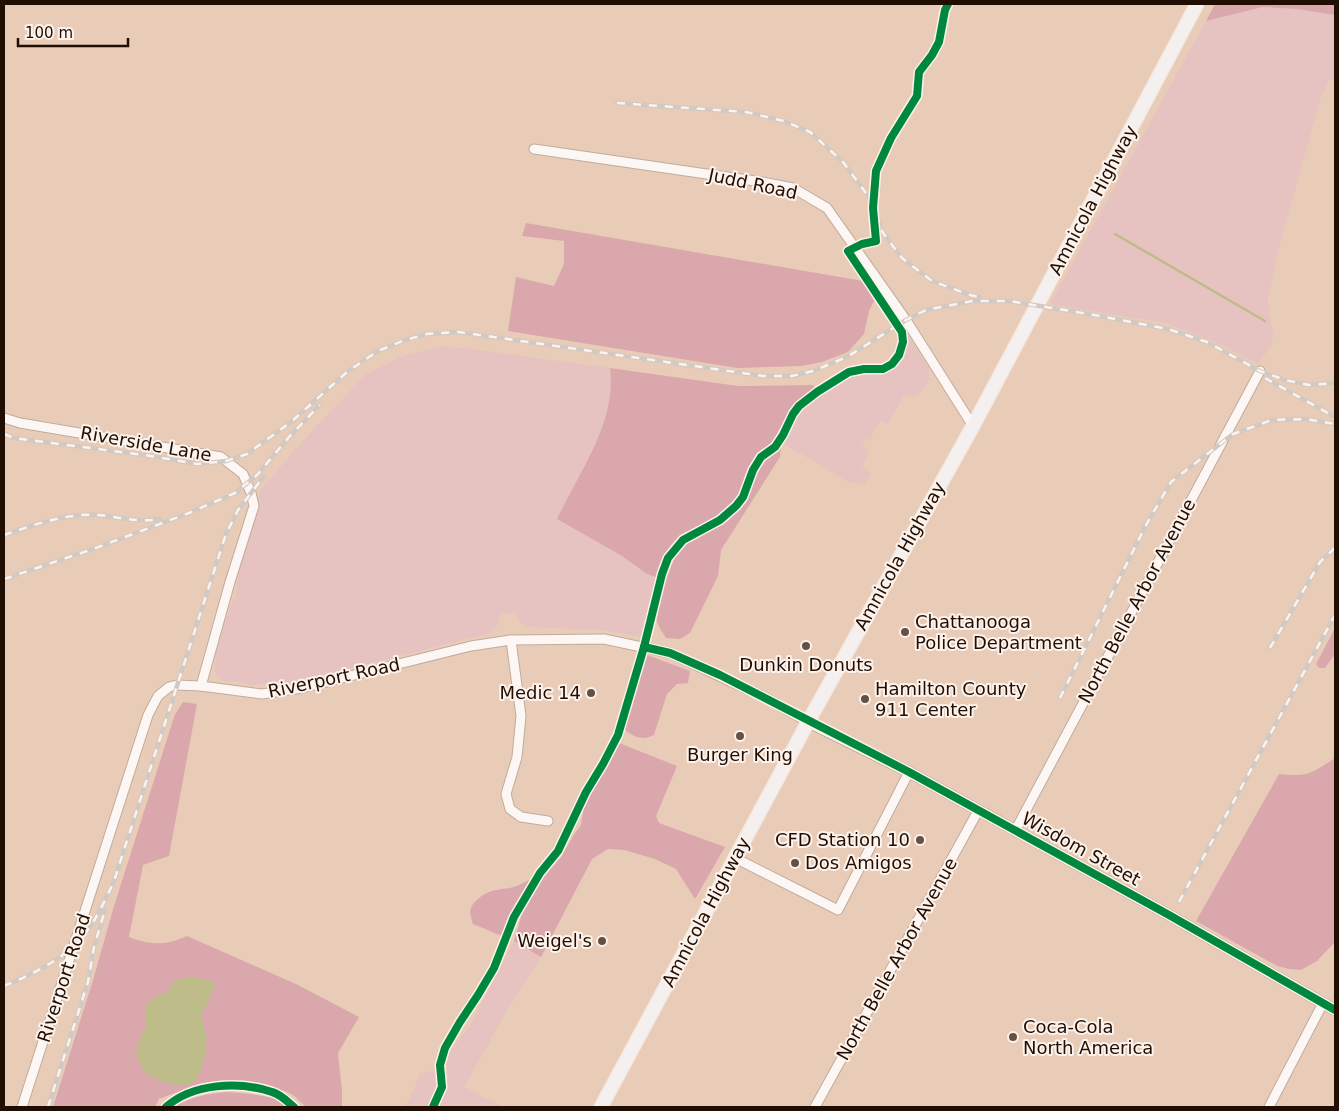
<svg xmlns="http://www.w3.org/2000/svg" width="1339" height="1111" font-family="'DejaVu Sans',sans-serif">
	<rect width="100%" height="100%" fill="#e9ccb8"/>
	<g fill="#e6c2c0">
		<path d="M1263,7L1297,9L1335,15V78L1328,82L1320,100L1280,244L1268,297L1269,312L1273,331L1272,344L1258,364L1221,344L1166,323L1050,304L1206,21Z"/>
		<path d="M905,330L929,369V380L917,396L904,395L888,424L880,420L870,440L866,438L862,445L870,451L862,467L871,473L865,484L849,482L784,444C790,425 799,405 818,395C823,393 828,392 832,389C839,386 845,380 852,377C860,373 869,374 878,373C901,370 907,351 905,330Z"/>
		<path d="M441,347L464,348L610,368C617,422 578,472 557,519L622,556L647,574L656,577L642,637L602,630L528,627L519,621L515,612L500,614L498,624L490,633L295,682L250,685L235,681L226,682L218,677L215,671L216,652L230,607L236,596L238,575L256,512L260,491L298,446L366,374L403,356Z"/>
		<path d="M514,941L541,957L509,1007L464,1087L503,1107H435L443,1090L445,1079L448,1078L447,1062L449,1052L469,1027Z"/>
		<path d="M431,1071L439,1073L440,1088L430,1107H405L415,1088L419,1075Z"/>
	</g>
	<g fill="#daa8ac">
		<path d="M1215,4H1335V15L1297,9L1263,7L1206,21Z"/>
		<path d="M526,223L863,281L874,301L869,311L864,334L848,352L822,362L801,366L737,368L508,331L516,277L554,286L564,264V241L522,236Z"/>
		<path d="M610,368L738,386L813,385L815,388L792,406L772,443L759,454L748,470L741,491L733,503L722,515L680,535L670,546L660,563L656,577L647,574L622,556L557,519C579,472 617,422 610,368Z"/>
		<path d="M781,447L780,457L721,550L718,576L690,633L680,639L666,638C663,633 658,627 657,621C656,606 672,557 682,546C697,531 721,530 734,514C747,499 748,478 760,463C766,456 774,451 781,447Z"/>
		<path d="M1335,628V654L1325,668H1319L1316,664Z"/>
		<path d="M647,655L690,671L688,683L677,684L667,694L654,735C642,741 634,737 624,729L644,660Z"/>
		<path d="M183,702L197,704L169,856L143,865L129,937C151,945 165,946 187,936L296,984L359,1017L338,1053L342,1091V1107H306C301,1103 297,1097 291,1094C284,1090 274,1088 265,1086C225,1077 197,1084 159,1099L155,1107H53L93,980L114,906L175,714Z"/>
		<path d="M619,743L677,766L656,816L659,823L725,847L695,899L676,869L655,859L624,850L608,849L592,859L541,957L514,941L523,910L537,885L561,857L575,833L581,825L584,806Z"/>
		<path d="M1335,758V942L1317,961L1301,970L1289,969L1277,966L1196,921L1279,774C1309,777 1310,774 1335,758Z"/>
		<path d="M533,879L515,904L502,936L473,924C469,912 468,908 478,899C494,886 502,892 519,885C524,883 527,880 533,879Z"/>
		<path d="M227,1092L251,1094L279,1099L287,1107H174C193,1096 206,1094 227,1092Z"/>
	</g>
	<path fill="#bebd8a" d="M194,977L211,981L215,986L201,1016L207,1038L204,1061L198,1077L191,1084L176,1086L147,1075L140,1065L136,1050L146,1025V1006L152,999L167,992L177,979Z"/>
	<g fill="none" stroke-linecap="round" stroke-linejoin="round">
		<path stroke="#bebd8a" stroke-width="2.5" d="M1115,234L1265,321"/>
		<g stroke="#c1ab9b" stroke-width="11">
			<g id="minor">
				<path d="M534,149L762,182L793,188L827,208L906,320L973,426"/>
				<path d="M4,418L20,423L221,457L243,474L251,493L254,506L230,582L201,686"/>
				<path d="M511,640L521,716L517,757L506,794L510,809L521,817L548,821"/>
				<path d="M1015,831L1260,371"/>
				<path d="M735,858L838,910L909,772"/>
				<path d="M22,1107L148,715L158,696L169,687L177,685L201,686L262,694L302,688L471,646L511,640L604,639L670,653L768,699L808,722"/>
				<path d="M815,1107L978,811"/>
				<path d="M1269,1107L1323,1003"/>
			</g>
		</g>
		<g stroke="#c1ab9b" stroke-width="12">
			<path id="tertiary" d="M808,722L909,772L1169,915L1335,1010"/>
		</g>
		<g stroke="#f5e8df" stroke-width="15">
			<path id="primary" d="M601,1107L808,722L973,426L1197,4"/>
		</g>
		<use href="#minor" stroke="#fcf7f4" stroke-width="9"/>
		<use href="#tertiary" stroke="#fcf7f4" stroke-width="10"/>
		<use href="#primary" stroke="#f5f0f0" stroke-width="12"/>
		<g stroke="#d1c9c3" stroke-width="4.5">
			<g id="rail">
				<path d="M617,103L746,112L784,121L810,132L843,162L869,197L883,233L902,258L932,281L970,295L979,297"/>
				<path d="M1265,378L1335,417"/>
				<path d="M4,434L14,438L151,456L197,464L226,461L247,454L291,422L347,372L378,351L405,340L427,334L459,332L763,376H792L813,371L847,357L906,320L926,310L973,301H1009L1089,314L1168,329L1207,342L1260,371L1285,380L1309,385L1335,383"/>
				<path d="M4,535C34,525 65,513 98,515C119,517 139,523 160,519"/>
				<path d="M4,579L93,549L189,513L235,493L257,475L289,437L320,405"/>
				<path d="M1270,648L1320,562L1335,548"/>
				<path d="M1060,698L1146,525L1171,482L1233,434L1272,420L1306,419L1335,424"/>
				<path d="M1179,902L1335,615"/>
				<path d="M4,986C40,971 75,954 95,919C102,907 108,894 114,881L226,534L238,510L264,476"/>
				<path d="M48,1107L88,982L94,947L105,910"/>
			</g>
		</g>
		<use href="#rail" stroke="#fef3ec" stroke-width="2.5" stroke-dasharray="8" stroke-linecap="butt"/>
		<g stroke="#fef3ec" stroke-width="11">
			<g id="cycleway">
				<path d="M644,647L670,653L720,675L909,772L1169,915L1335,1010"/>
				<path d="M166,1107C193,1083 239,1081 272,1092C280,1094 288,1102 294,1107"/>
				<path d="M433,1107L442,1087L440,1065L445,1048L460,1022L478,995L494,968L514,917L540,873L558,851L586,792L603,764L618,735L644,647L662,574L668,558L683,540L720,520L736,506L743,497L753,470L761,457L775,447L783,435L793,414L799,406L817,392L849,372L864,369H883L892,364L899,355L903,342L902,332L848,251L862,244L876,241L873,208L876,171L891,138L917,96L919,72L932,55L939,42L945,10L948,4"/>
			</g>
		</g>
		<use href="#cycleway" stroke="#00873e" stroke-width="8"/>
	</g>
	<g fill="#665042" stroke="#fef3ec" stroke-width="2">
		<circle cx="905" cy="632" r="5"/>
		<circle cx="806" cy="646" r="5"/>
		<circle cx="591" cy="693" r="5"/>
		<circle cx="865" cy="699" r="5"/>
		<circle cx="740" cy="736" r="5"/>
		<circle cx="920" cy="840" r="5"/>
		<circle cx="795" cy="863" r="5"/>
		<circle cx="602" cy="941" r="5"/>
		<circle cx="1013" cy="1037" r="5"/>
	</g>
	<g text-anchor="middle" stroke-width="4" stroke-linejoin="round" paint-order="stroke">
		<g font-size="18" fill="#200e02" stroke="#fef3ec">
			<text transform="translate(753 184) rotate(12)" y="6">Judd Road</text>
			<text transform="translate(1093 200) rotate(-62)" y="6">Amnicola Highway</text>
			<text transform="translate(146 444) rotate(10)" y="6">Riverside Lane</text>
			<text transform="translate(900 556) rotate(-61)" y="6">Amnicola Highway</text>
			<text transform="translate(1137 601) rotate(-62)" y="6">North Belle Arbor Avenue</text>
			<text transform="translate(334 678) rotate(-12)" y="6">Riverport Road</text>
			<text transform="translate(1081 849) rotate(29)" y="6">Wisdom Street</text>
			<text transform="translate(706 912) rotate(-62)" y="6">Amnicola Highway</text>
			<text transform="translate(897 959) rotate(-61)" y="6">North Belle Arbor Avenue</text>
			<text transform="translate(64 978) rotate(-72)" y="6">Riverport Road</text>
		</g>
		<g font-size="18" fill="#200e02" stroke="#fef3ec" text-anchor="start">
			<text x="915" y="628">Chattanooga<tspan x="915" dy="21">Police Department</tspan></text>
			<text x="806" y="671" text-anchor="middle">Dunkin Donuts</text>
			<text x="875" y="695">Hamilton County<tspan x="875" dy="21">911 Center</tspan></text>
			<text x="581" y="699" text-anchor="end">Medic 14</text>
			<text x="740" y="761" text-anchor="middle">Burger King</text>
			<text x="910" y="846" text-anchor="end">CFD Station 10</text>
			<text x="805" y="869">Dos Amigos</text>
			<text x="592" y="947" text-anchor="end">Weigel's</text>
			<text x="1023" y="1033">Coca-Cola<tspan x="1023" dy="21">North America</tspan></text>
		</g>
	</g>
	<rect width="1339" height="1111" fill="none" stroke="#200e02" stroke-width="10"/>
	<path d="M18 38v8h110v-8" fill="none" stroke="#200e02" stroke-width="2.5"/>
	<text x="25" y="38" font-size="15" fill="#200e02" stroke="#fef3ec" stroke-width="4" paint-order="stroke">100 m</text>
</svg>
